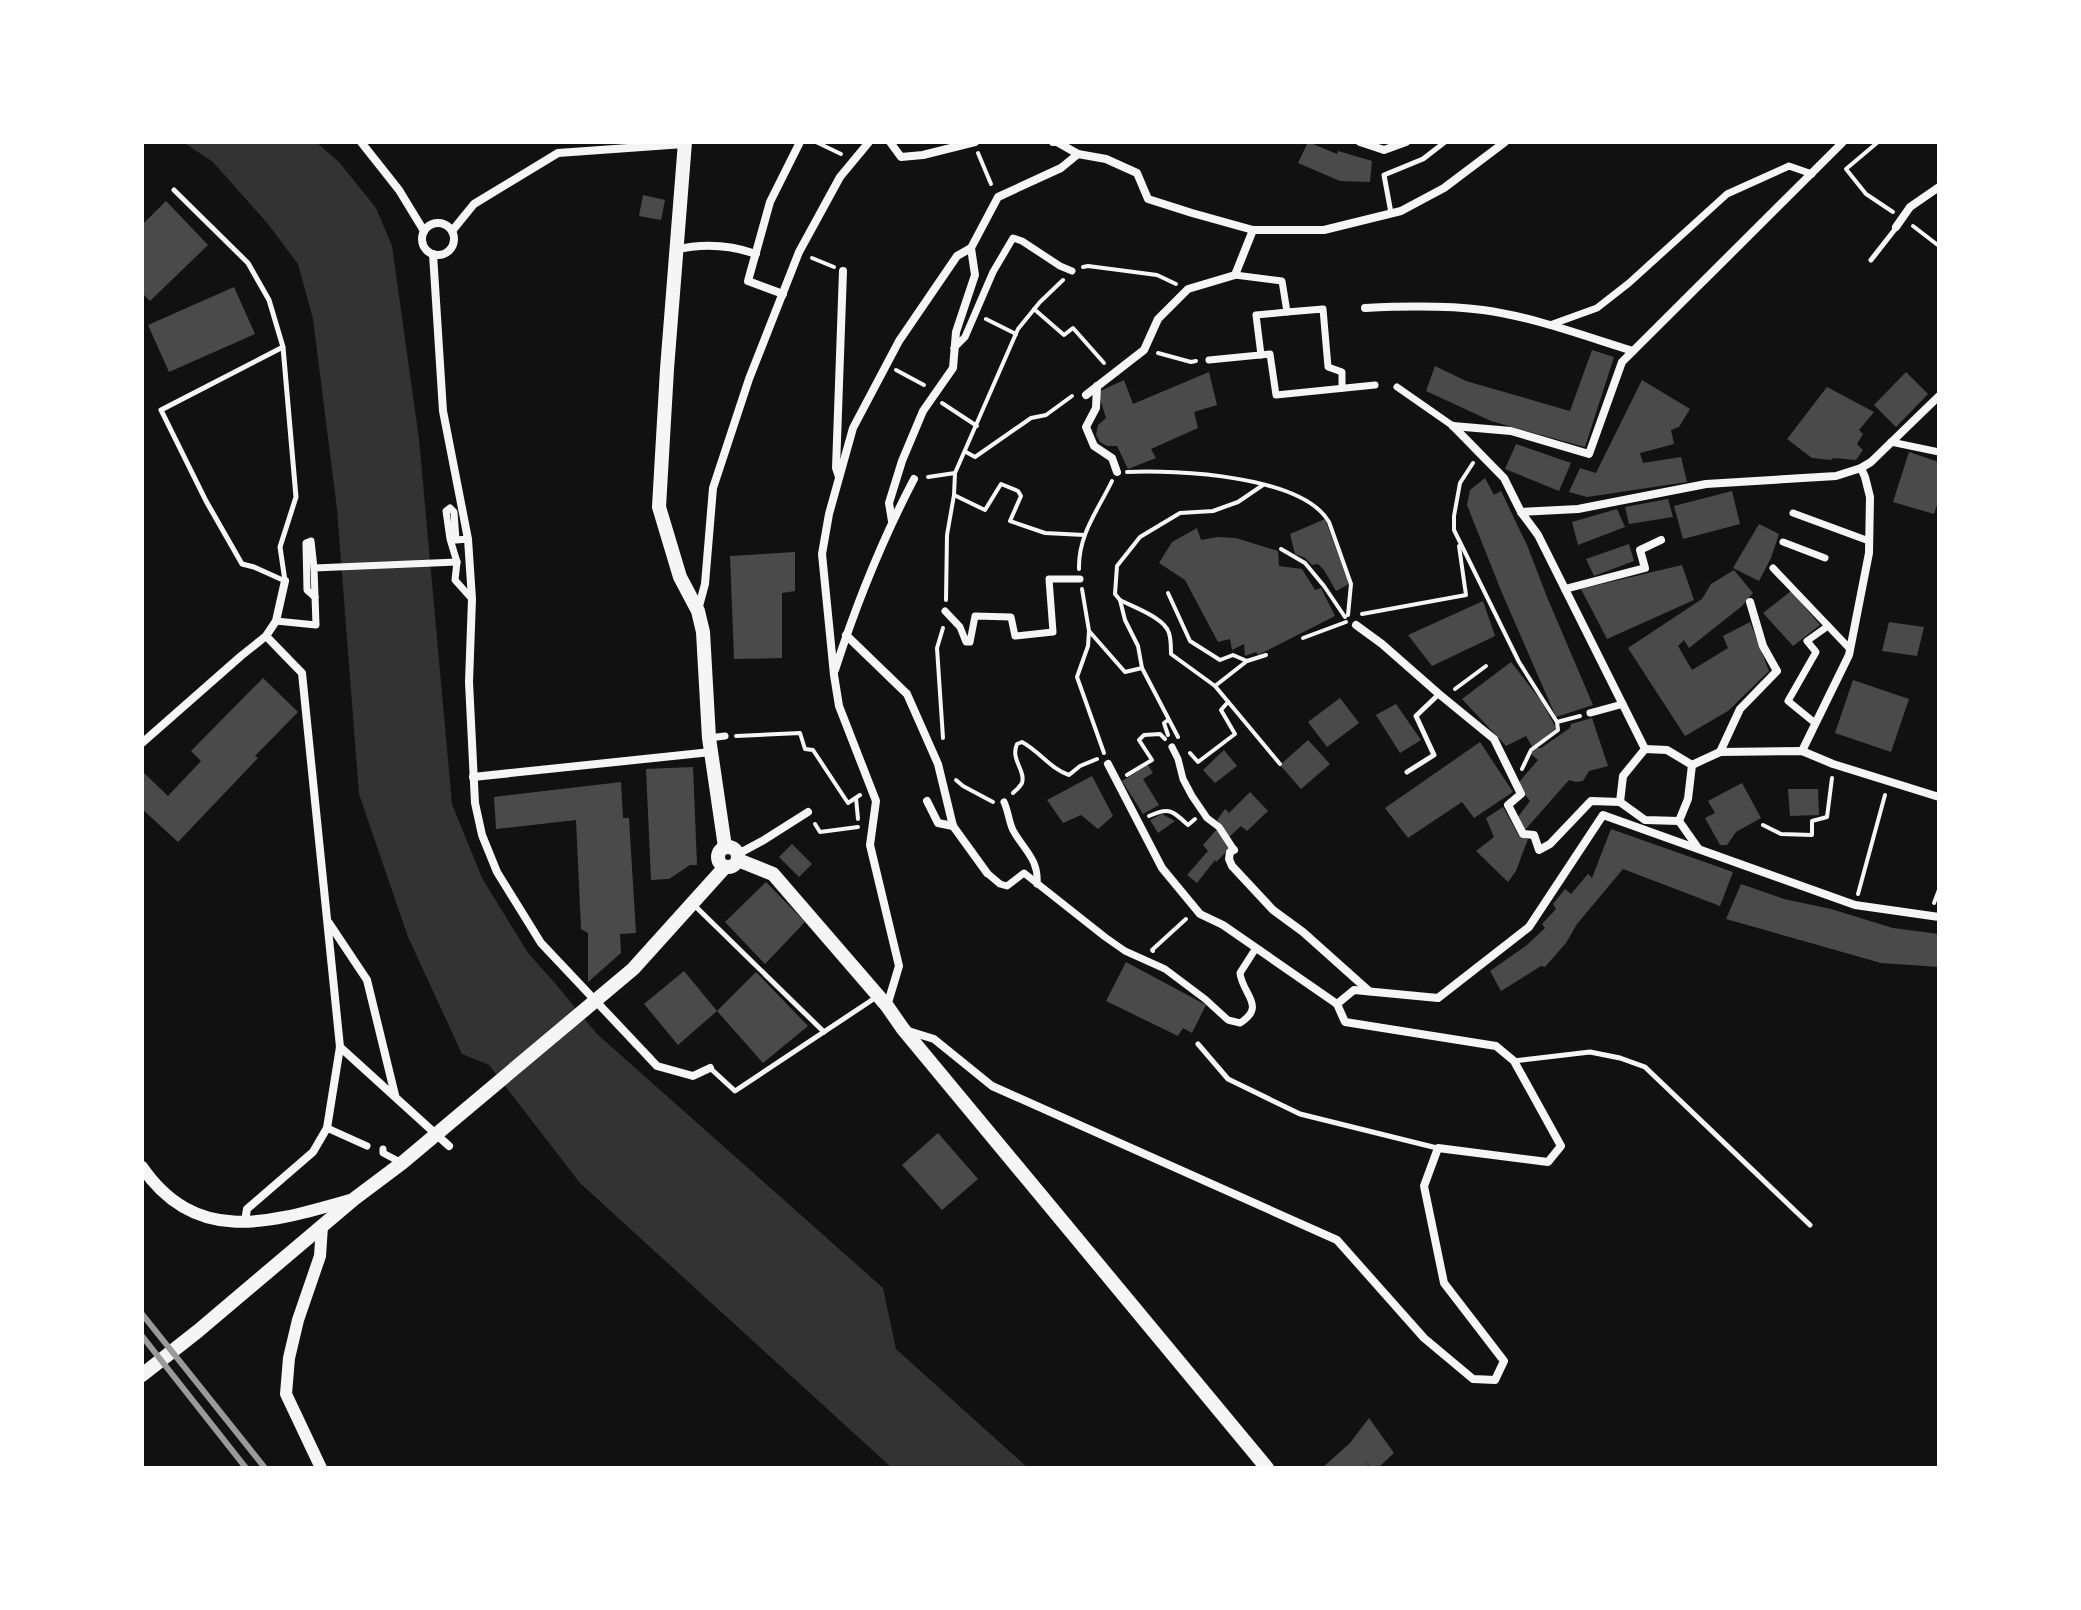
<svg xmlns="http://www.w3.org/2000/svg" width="2081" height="1610" font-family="Montserrat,sans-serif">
	<rect width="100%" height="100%" fill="#111"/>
	<path fill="#333" d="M183,142H316L339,162L376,208L392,246L419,439L452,804L482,878L528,953L554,982L597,1034L883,1288L896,1349L1028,1468H892L580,1183L489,1065L462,1054L408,937L359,794L337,509L313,319L298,264L268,224L213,162Z"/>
	<g fill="#4a4a4a">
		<path d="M1308,142L1337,154L1338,151L1372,161L1370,182L1340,181L1298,163Z"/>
		<path d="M643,195L665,200L661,220L639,216Z"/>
		<path d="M166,201L208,245L150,301L142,293V225Z"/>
		<path d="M234,287L255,334L169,372L148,325Z"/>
		<path d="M1592,350L1614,357L1585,447L1491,421L1426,391L1435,366L1466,381L1570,411Z"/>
		<path d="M1209,372L1217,405L1194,412L1198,428L1151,449L1156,458L1128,469L1117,446H1107L1100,442L1096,435L1098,425L1106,418L1098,392L1124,380L1133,404Z"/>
		<path d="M1906,372L1928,394L1896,427L1874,405Z"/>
		<path d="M1642,380L1690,409L1679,427L1671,430L1674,444L1640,453L1643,463L1681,457L1687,482L1587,497L1569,492L1580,468L1596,473Z"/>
		<path d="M1827,387L1874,412L1859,430L1863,434L1857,444L1863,450L1856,460L1833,458L1831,460L1812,458L1787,439Z"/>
		<path d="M1516,444L1571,463L1559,491L1505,469Z"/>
		<path d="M1909,452L1939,462V499L1934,514L1893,502Z"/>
		<path d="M1485,478L1494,495L1501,491L1527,545L1547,597L1593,705L1556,717L1502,593L1467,505L1470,490Z"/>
		<path d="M1732,491L1740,524L1683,539L1674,506Z"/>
		<path d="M1668,499L1673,517L1629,524L1625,507Z"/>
		<path d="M1617,509L1625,527L1578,545L1572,522Z"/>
		<path d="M1325,519L1349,584L1336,591L1324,570L1318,564L1312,565L1305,558L1295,554L1290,534Z"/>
		<path d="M1759,524L1779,534L1771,558L1759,581L1733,568Z"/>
		<path d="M1197,528L1201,540L1217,537L1236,538L1278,551L1279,566L1302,569L1315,590L1321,588L1335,616L1258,655L1256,652L1245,656L1244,644L1232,650L1230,639L1218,642L1185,580L1159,563L1172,542Z"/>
		<path d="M1629,544L1634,561L1594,576L1586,559Z"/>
		<path d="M795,552V591L782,593V658L734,659L730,556Z"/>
		<path d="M1682,565L1694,600L1607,639L1581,589Z"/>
		<path d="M1734,570L1753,593L1742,606L1689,648L1684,640L1678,646L1692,670L1728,648L1723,636L1750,622L1769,671L1728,711L1685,736L1628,648L1702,599L1711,584Z"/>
		<path d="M1791,591L1820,625L1793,646L1763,613Z"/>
		<path d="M1483,601L1495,636L1432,666L1408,635Z"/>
		<path d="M1889,622L1924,627L1917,656L1882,651Z"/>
		<path d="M1511,662L1542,702L1556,728L1533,748L1526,736L1506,746L1462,699Z"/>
		<path d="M263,678L298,712L255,756L258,758L178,842L142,809V771L168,796L201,761L191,751Z"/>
		<path d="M1853,680L1909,699L1891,752L1835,733Z"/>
		<path d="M1340,698L1359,723L1327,747L1308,722Z"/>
		<path d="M1396,704L1421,740L1400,753L1376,715Z"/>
		<path d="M1592,718L1608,766L1589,771L1583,781L1576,782L1569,780L1525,830L1517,818L1530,801L1520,789V781L1538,760L1531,754L1536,748H1541L1570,728L1571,724Z"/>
		<path d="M1308,740L1330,764L1301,789L1280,765Z"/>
		<path d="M1480,742L1513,792L1474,818L1462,802L1408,838L1385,808Z"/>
		<path d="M1224,750L1237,766L1215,783L1203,770Z"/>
		<path d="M1148,765L1153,773L1143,779L1159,805L1143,814L1122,781Z"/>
		<path d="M693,767L697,865H690L669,879L651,880L646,769Z"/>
		<path d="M1092,776L1113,816L1098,829L1081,815L1063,823L1047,800Z"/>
		<path d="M621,782L623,818H629L636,933L620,934L621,953L588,982V933L581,929L576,820L496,829L494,797Z"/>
		<path d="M1742,783L1761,818L1736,832L1727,845H1720L1705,818L1715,813L1708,801Z"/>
		<path d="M1788,789H1818L1819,815L1790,816Z"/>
		<path d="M1250,792L1268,811L1247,831L1241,826L1228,838L1217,820L1225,809L1229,813Z"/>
		<path d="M1503,807L1519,836L1528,839L1516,871L1508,882L1476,851L1494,837L1486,818Z"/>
		<path d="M1162,814L1175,821L1158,833L1150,820Z"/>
		<path d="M1218,828L1230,848L1216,862L1215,860L1197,883L1187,875L1208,851L1203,845Z"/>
		<path d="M1611,829L1733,872L1720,906L1623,869L1577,924L1566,943L1545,967L1541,966L1501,991L1490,971L1527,945L1545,928L1542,924L1556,909L1553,904L1565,889L1571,894L1588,874L1592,878Z"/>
		<path d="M792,844L812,864L799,877L779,857Z"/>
		<path d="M766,882L805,922L765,964L725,922Z"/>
		<path d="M1741,884L1784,899L1831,909L1893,928L1939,934V967L1881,963L1726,919Z"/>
		<path d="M1126,962L1206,1005L1192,1033L1183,1028L1178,1036L1106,1001Z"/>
		<path d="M684,971L717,1011L756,972L808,1026L763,1063L717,1011L678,1045L644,1004Z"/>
		<path d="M938,1133L978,1179L942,1210L902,1165Z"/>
		<path d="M1369,1418L1394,1453L1378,1468H1371L1364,1460L1370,1468H1322L1350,1443Z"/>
	</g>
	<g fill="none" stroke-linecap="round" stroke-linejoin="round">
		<g stroke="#f5f5f5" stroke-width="4">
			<path d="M816,142L841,154"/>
			<path d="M1878,142L1846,169L1866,194L1893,212"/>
			<path d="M978,153L991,184"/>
			<path d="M1913,226L1939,246"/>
			<path d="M812,258L834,267"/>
			<path d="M1083,267L1088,266L1157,275L1176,284"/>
			<path d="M1034,309L1064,335L1073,328L1104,363"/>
			<path d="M986,319L1016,334"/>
			<path d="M1158,353L1191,362L1196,361"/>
			<path d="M896,370L924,385"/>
			<path d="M942,403L977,426"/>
			<path d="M966,452L975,457L1031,418L1046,415L1072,396"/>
			<path d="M1473,463L1460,483L1454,516V530L1519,662L1557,722"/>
			<path d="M1127,472C1176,470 1302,475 1329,522L1351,584L1348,615"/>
			<path d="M928,477L955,473"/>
			<path d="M954,495L985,510L1001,484L1018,491L1021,496L1010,521L1045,533L1084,535"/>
			<path d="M1281,549L1305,563L1324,586L1345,617"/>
			<path d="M1079,569C1078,535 1098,510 1112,481"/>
			<path d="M1082,589L1089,631L1088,646L1077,677L1104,753"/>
			<path d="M1168,593L1190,641L1220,660L1233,655L1247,661"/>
			<path d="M946,600L947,535L954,495L955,473L1018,329L1040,302L1063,280"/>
			<path d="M1120,600C1133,607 1165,618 1169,633C1171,639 1171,647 1171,654L1215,686L1280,764"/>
			<path d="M1362,614L1466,595L1459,546"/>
			<path d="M1089,631L1125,672L1142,668"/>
			<path d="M1303,638L1346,622"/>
			<path d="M1215,686L1247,661L1266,655"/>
			<path d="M1455,689L1486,666"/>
			<path d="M1168,720L1164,723L1168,735"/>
			<path d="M736,736L800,733L805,749L813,750L848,803L860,795"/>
			<path d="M1178,737L1142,668L1138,646L1125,620L1120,600L1115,594L1117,566L1140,537L1180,513L1213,511L1238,502L1263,485"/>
			<path d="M943,738L937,648L943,628"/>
			<path d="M1190,753L1198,762L1235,734L1221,710L1228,702"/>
			<path d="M1522,769L1531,750L1558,730L1557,722L1580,716"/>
			<path d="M1127,775L1152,760L1139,740L1144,735L1160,734L1165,739"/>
			<path d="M956,780L963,786L993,802"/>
			<path d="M1013,793C1016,790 1020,787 1022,783C1026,770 1010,760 1017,744L1022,742C1039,751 1052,770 1069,775L1080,766L1097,759"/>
			<path d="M856,798L858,819"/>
			<path d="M1149,816C1169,807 1172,810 1188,825L1195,819"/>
			<path d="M815,824L820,832L858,827"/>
			<path d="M1763,825L1781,834L1812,835V821L1827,817L1832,778"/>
			<path d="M1858,894L1885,795"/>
			<path d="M1934,903L1939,890"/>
			<path d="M1153,951L1152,950L1186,919"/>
		</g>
		<g stroke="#f5f5f5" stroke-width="5">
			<path d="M174,190L248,263L269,300L283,347L296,497L280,547L285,581L254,567L242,564L206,501L161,410L283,347"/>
			<path d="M1391,213L1384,175L1423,159L1445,142"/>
			<path d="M1871,260L1896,228"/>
			<path d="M1407,772L1434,755L1416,716L1439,694"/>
			<path d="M693,904L824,1032"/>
			<path d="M1198,1044L1228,1079L1300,1114L1437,1148"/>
			<path d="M1514,1061L1590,1052L1620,1058L1645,1067L1810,1225"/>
			<path d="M710,1068L735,1091L878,996"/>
		</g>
		<g stroke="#f5f5f5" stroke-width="7">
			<path d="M1235,275L1282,281L1287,312L1323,309L1328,367L1342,372V388"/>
			<path d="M1550,325L1597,308L1629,283L1727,194L1789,166L1812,174"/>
			<path d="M954,348L965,337L993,272L1013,238L1022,241L1060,266L1072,271"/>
			<path d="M1261,355L1256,315L1287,312"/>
			<path d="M1209,360L1270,354L1276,395L1375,385"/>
			<path d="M1397,387L1453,426"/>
			<path d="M1891,442L1939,452"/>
			<path d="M1793,513L1869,541"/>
			<path d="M1783,542L1825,558"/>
			<path d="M457,562L450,539L446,511L450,508L454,512L456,540L468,539"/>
			<path d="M314,568L311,541L306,543L307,590L315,597"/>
			<path d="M1773,568L1850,649"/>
			<path d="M945,611L960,627L966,642H970L975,616L1011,617L1015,636L1053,632L1049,579H1080"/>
			<path d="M276,621L316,625L314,568L457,562L455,580L472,599"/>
			<path d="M1590,713L1623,704"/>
			<path d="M1815,723L1788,701L1816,652L1807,641L1828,626"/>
			<path d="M709,738L725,736"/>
			<path d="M1172,747L1178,759L1183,779L1192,796L1207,818L1219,827L1234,850"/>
			<path d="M1004,802C1009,813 1009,824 1014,832C1025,851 1039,860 1037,884"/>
			<path d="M987,873L1000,884L1007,886L1024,873L1105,937L1125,951L1165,969L1205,999L1228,1020L1240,1023C1267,1006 1242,994 1240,973L1256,948"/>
			<path d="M327,1128L367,1146"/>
			<path d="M383,1149V1153L402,1163"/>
		</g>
		<g stroke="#f5f5f5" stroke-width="8">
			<path d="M361,142L399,190L424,231"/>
			<path d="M890,142L901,157L923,155L975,142"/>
			<path d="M1053,142H1057L1078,154L1106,159L1137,173L1148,199L1192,213L1253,230H1324L1401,211L1444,188L1505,142"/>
			<path d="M1360,142L1384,150L1406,142"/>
			<circle cx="438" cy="239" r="16"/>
			<path d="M1896,227L1910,207L1939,187"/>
			<path d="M452,231L474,204L558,153L684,144"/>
			<path d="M675,250C703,243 730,245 756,254"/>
			<path d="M433,254L443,411L468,539L472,599L469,682L475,803L482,835L497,872L541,943L657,1066L693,1076L710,1068"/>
			<path d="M783,294L748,281L770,202L800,142"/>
			<path d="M1365,308C1405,306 1444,305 1483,310C1534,317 1584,336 1633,351"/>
			<path d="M1097,386L1096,408L1086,427L1094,446L1112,458L1117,472"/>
			<path d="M1086,395L1144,350L1158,319L1188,289L1235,275L1253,230"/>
			<path d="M1453,426L1511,431L1589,454L1622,362L1842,143"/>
			<path d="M1453,426L1504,478L1521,512L1538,535L1645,749"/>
			<path d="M839,477L836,468L843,271"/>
			<path d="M1521,512L1578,509L1706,484L1836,476L1861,468L1871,462L1939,396"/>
			<path d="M892,521L889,503L902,461L923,411L953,368L956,332L975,275L971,248"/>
			<path d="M1565,589L1645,568L1640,550L1661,540"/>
			<path d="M698,610L705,584L713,488L749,379L799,252L840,177L869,142"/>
			<path d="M1356,625L1382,644L1439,694L1494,739L1521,794L1508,805L1523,834L1534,835L1539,850L1550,844L1591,801L1620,802"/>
			<path d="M846,635L907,694L938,764L953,826L987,873"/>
			<path d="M835,670C856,605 882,540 914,479"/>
			<path d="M142,743L241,656L266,636L276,621L285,581"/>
			<path d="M1645,749L1623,776L1620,802L1645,820L1679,821"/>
			<path d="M1645,749L1667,750L1692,765"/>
			<path d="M1802,751L1849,655L1869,553L1870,497L1865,477L1861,468"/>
			<path d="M1720,752L1740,709L1777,671L1763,646L1750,602"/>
			<path d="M1108,764L1162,868L1200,914L1223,925L1337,1004"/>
			<path d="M1692,765L1720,752L1802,751L1833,764L1939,797"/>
			<path d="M1692,765L1688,799L1679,821L1698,848"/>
			<path d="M473,777L711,752"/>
			<path d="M927,801L938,823L953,826"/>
			<path d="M1234,850L1230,852L1229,859L1232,866L1273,910L1303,932L1369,991"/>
			<path d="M738,854L764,840L808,812"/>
			<path d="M329,923L367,980L395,1095"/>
			<path d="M887,1006L899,966L870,845L876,801L839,706L834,675L822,554L829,514L853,428L899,341L957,256L971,248L998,197L1061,168L1078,154"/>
			<path d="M905,1030L934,1039L992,1086L1337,1240L1424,1338L1473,1379L1495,1380L1504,1361L1444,1283L1424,1186L1438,1148L1548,1162L1561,1146L1514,1061L1496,1046L1345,1022L1337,1004L1354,990L1438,998L1529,927L1603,815L1855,905L1939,917"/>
			<path d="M340,1047L449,1146"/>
			<path d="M245,1221L247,1209L313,1152L327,1128L340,1047L302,673L266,636"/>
		</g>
		<g stroke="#f5f5f5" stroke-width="12">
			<path d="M142,1167C197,1247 272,1222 350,1200"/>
			<path d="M321,1468L286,1394L289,1358L298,1320L320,1256L322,1226"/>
		</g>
		<g stroke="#f5f5f5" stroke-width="14">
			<path d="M685,142L667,369L659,507L680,577L698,611L703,632L709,738L725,847"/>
			<circle cx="728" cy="857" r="10"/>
			<path d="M738,860L773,874L887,1006L903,1029L1267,1468"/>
			<path d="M142,1375L198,1331L354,1199L402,1163L633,969L725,867"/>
		</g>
		<g stroke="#9a9a9a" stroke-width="6">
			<path d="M142,1314L265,1468"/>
			<path d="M142,1336L246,1468"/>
		</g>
	</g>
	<rect width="2081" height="1610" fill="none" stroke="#ffffff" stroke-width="288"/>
</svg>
